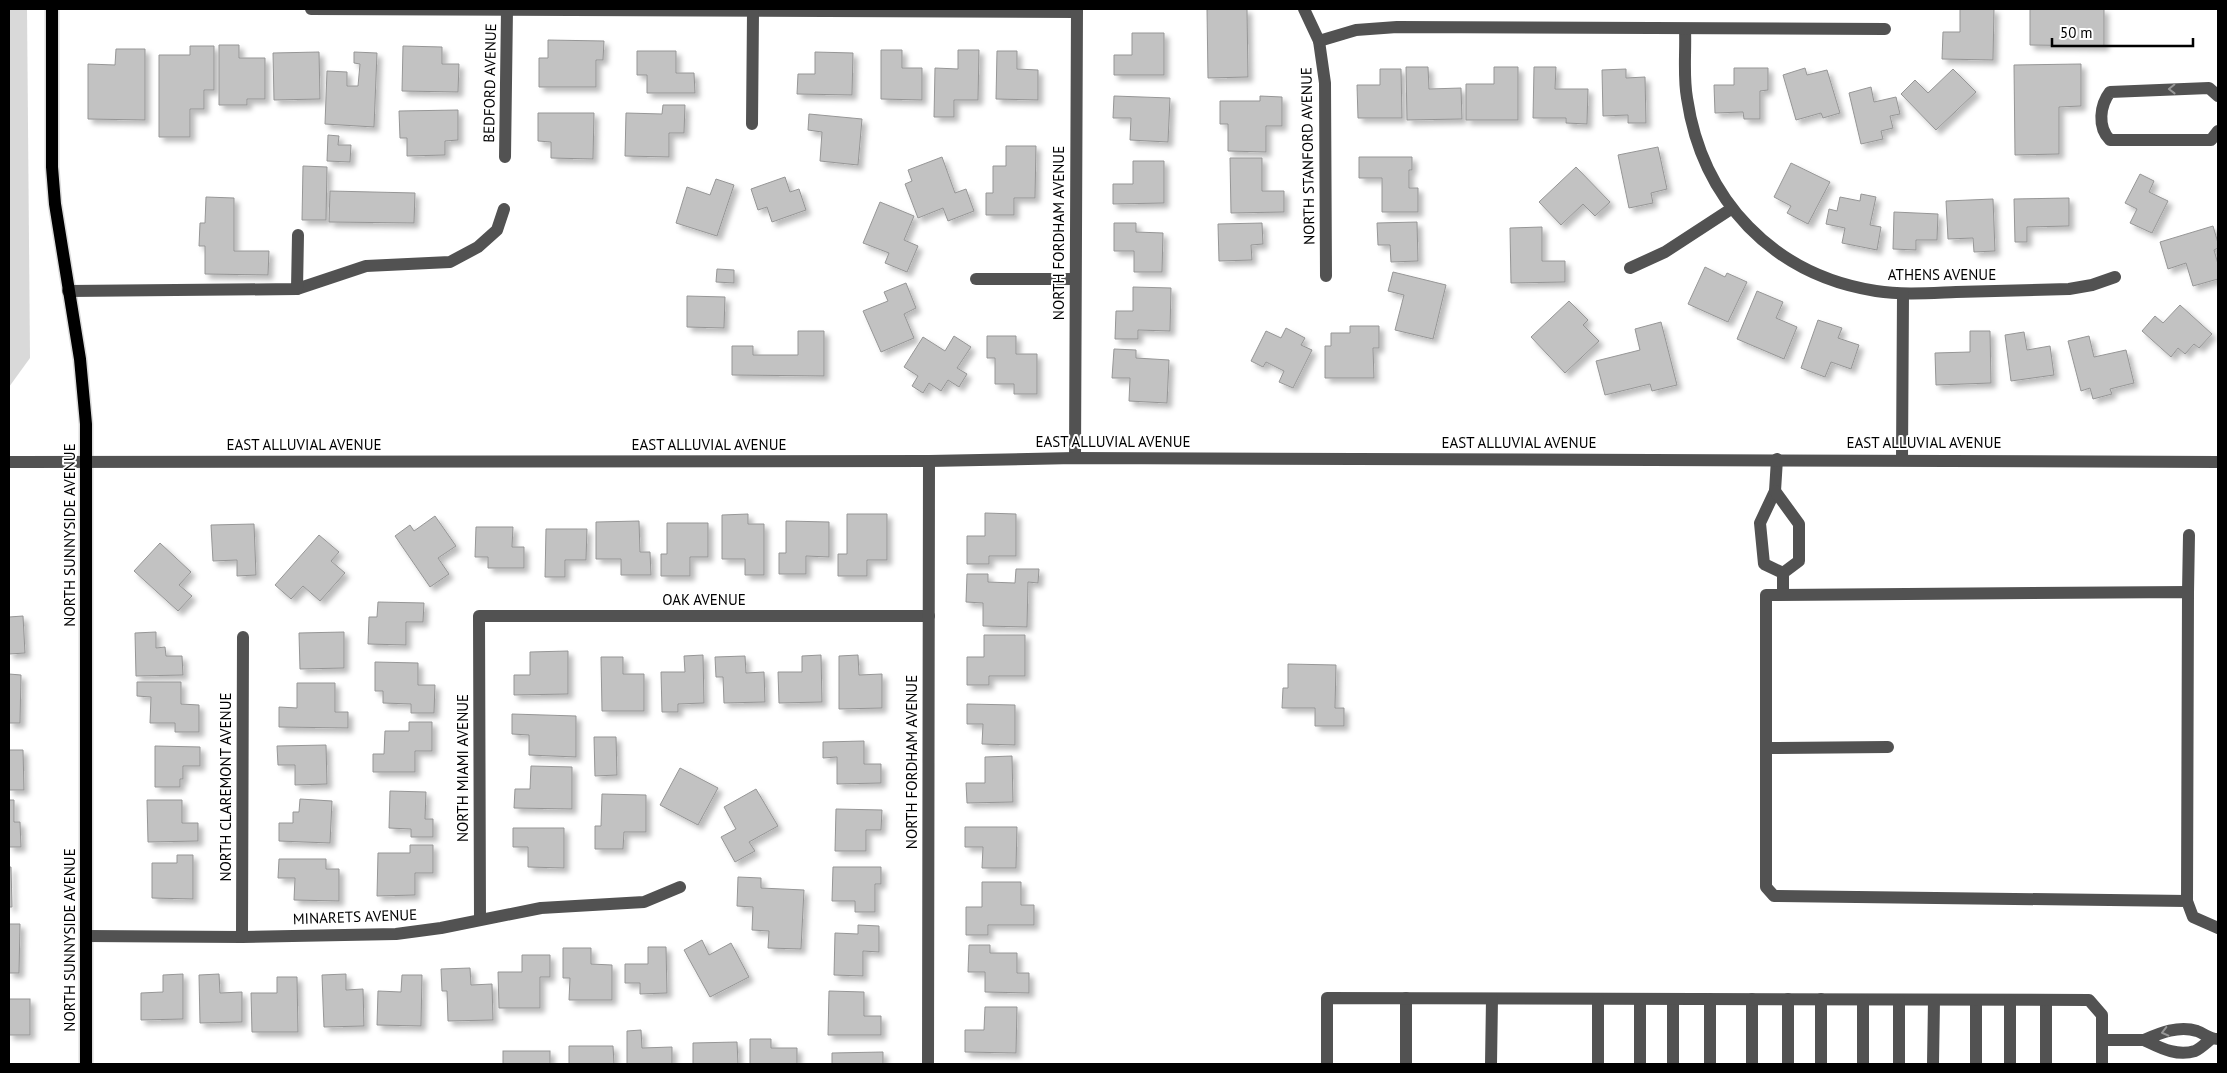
<svg xmlns="http://www.w3.org/2000/svg" width="2227" height="1073" font-family="'PT Sans',sans-serif">
	<defs>
		<filter id="shadow"><feDropShadow dx="4.5" dy="4.5" stdDeviation="2.5" flood-color="#0004"/></filter>
	</defs>
	<rect width="100%" height="100%" fill="#fff"/>
	<path fill="#d9d9d9" d="M9,9H27L30,358L9,387Z"/>
	<g fill="#c2c2c2" stroke="#969696" filter="url(#shadow)">
		<path d="M1207,9H1247L1248,77L1208,78Z"/>
		<path d="M1960,9H1994L1993,60L1942,59L1943,32H1960Z"/>
		<path d="M2030,9H2104V46L2030,45Z"/>
		<path d="M1132,33H1164V75H1114V55H1132Z"/>
		<path d="M548,40L604,41L603,60H596V87H539V58H548Z"/>
		<path d="M219,45H239V58H265V99H247V105H219Z"/>
		<path d="M190,46H214V90H204V109H190V137H159V55H190Z"/>
		<path d="M403,46L442,47V64H459L458,92L402,91Z"/>
		<path d="M116,49H145V120L88,119V64L115,65Z"/>
		<path d="M881,50H902V68H922V100L881,99Z"/>
		<path d="M958,50H979L978,100H954V117H934L935,68L958,69Z"/>
		<path d="M637,51H676V73H694L695,93H647V75H637Z"/>
		<path d="M997,51H1017V69L1038,70V100L996,99Z"/>
		<path d="M319,52L320,99L274,100L273,53Z"/>
		<path d="M354,52L377,53L374,127L325,124L327,71L347,72V86H358L360,64L354,63Z"/>
		<path d="M815,52L853,53L852,95L797,94L798,74H815Z"/>
		<path d="M2081,64V106L2059,107V154L2015,155L2014,65Z"/>
		<path d="M1406,67H1428L1429,89L1461,88L1462,119L1407,120Z"/>
		<path d="M1494,67H1518V120H1466V84H1494Z"/>
		<path d="M1534,67H1556L1555,89H1588L1587,124L1566,123V118H1533Z"/>
		<path d="M1734,68H1768V90L1760,91V119H1744L1743,112L1715,113L1714,85H1734Z"/>
		<path d="M1805,68L1807,75L1827,70L1840,113L1823,118L1821,113L1796,120L1783,75Z"/>
		<path d="M1380,69H1401L1402,118H1358L1357,85H1380Z"/>
		<path d="M1626,69V78L1645,77L1646,123H1628V115L1603,116L1602,70Z"/>
		<path d="M1953,69L1976,92L1936,130L1901,94L1915,80L1928,93Z"/>
		<path d="M1871,87L1874,102L1896,97L1900,114L1890,116L1893,128L1881,131L1883,139L1861,144L1849,93Z"/>
		<path d="M1114,96L1170,98L1168,142L1130,140L1131,118H1113Z"/>
		<path d="M1260,96L1282,97V126H1266V152L1228,151V124H1220V101H1260Z"/>
		<path d="M663,105H685L684,133H669V157L625,156L626,113L662,114Z"/>
		<path d="M458,110V140L445,141V155L407,156V138H400L399,111Z"/>
		<path d="M538,113H594L593,159L551,158V142L538,141Z"/>
		<path d="M809,114L862,119L858,165L820,161L822,132L808,130Z"/>
		<path d="M328,135L339,136L338,145H351L350,162L327,161Z"/>
		<path d="M1006,146H1036L1035,198H1014V215H986V193H993V166H1006Z"/>
		<path d="M1658,147L1667,189L1651,193L1653,203L1629,208L1618,155Z"/>
		<path d="M942,157L955,193L966,189L974,211L948,221L943,208L918,218L905,184L912,181L908,170Z"/>
		<path d="M1359,157H1412V170H1409V188H1418V212H1382V178H1359Z"/>
		<path d="M1230,158H1262V191H1284V212L1231,213Z"/>
		<path d="M1133,161H1164V203L1113,204V184H1133Z"/>
		<path d="M1791,163L1830,182L1808,224L1787,213L1791,206L1774,197Z"/>
		<path d="M303,166L327,167L326,220H302Z"/>
		<path d="M1576,167L1610,202L1595,216L1583,204L1561,225L1539,202Z"/>
		<path d="M2140,174L2154,181L2149,192L2168,201L2152,233L2130,223L2137,209L2125,203Z"/>
		<path d="M785,177L790,192L799,189L806,210L772,222L767,207L758,210L751,189Z"/>
		<path d="M716,179L734,185L717,236L676,223L687,187L710,195Z"/>
		<path d="M330,191L415,193L414,223L329,222Z"/>
		<path d="M1861,194L1876,197L1870,225L1881,227L1877,250L1842,243L1845,228L1826,224L1829,209L1837,211L1840,197L1860,201Z"/>
		<path d="M206,197L234,198V251H269L268,275L205,274V246H199L200,223H205Z"/>
		<path d="M2069,198V226L2027,227V242H2015L2014,199Z"/>
		<path d="M1993,199L1995,251L1974,252L1973,238L1948,239L1946,201Z"/>
		<path d="M880,202L914,216L904,240L918,246L907,272L885,263L889,253L863,243Z"/>
		<path d="M1894,212L1938,214L1937,240H1916V250L1893,249Z"/>
		<path d="M1417,222L1418,261L1391,262L1390,245H1378L1377,223Z"/>
		<path d="M1114,223H1136V232L1163,233L1162,272H1134V251H1114Z"/>
		<path d="M1262,223L1263,244L1251,245L1252,260L1219,261L1218,224Z"/>
		<path d="M2213,226L2218,243V248L2214,250L2218,264V279L2193,286L2186,263L2168,269L2160,242Z"/>
		<path d="M1542,227V261H1565V282L1511,283L1510,228Z"/>
		<path d="M1705,267L1725,277L1727,273L1747,282L1728,322L1688,304Z"/>
		<path d="M717,269L734,270V283L716,282Z"/>
		<path d="M1393,272L1446,285L1433,339L1395,330L1404,295L1388,291Z"/>
		<path d="M906,283L916,308L904,314L914,338L881,352L863,311L888,301L884,292Z"/>
		<path d="M1133,287L1171,288L1170,331L1138,330V339H1115L1116,311H1133Z"/>
		<path d="M1757,291L1783,302L1776,318L1797,327L1784,359L1737,339Z"/>
		<path d="M687,296L725,297L724,328L687,327Z"/>
		<path d="M1569,301L1588,320L1583,325L1599,341L1565,373L1531,337Z"/>
		<path d="M2180,305L2212,334L2199,348L2194,344L2185,354L2178,348L2171,357L2142,331L2155,316L2163,323Z"/>
		<path d="M1818,320L1842,328L1838,338L1859,345L1851,369L1831,362L1825,377L1801,368Z"/>
		<path d="M1661,322L1677,385L1652,391L1650,384L1605,395L1596,361L1640,350L1635,329Z"/>
		<path d="M1350,326H1379V348H1373L1374,378H1325V346H1331V333H1350Z"/>
		<path d="M1286,328L1305,338L1301,345L1312,350L1293,388L1279,382L1284,371L1266,362L1263,367L1251,361L1266,331L1281,338Z"/>
		<path d="M798,331H824V376L732,375V346H753V355H798Z"/>
		<path d="M1970,331H1990L1991,383L1936,385L1935,353L1970,352Z"/>
		<path d="M2024,332L2027,350L2050,346L2054,375L2011,381L2005,335Z"/>
		<path d="M954,336L971,347L957,368L967,374L959,387L948,380L941,391L929,383L923,393L912,386L918,376L904,367L923,337L945,351Z"/>
		<path d="M987,336H1016V354H1037V394H1014V384H995V358H987Z"/>
		<path d="M2089,336L2094,357L2126,350L2134,383L2110,389L2112,394L2093,399L2090,388L2081,391L2068,341Z"/>
		<path d="M1114,349L1136,350V358L1169,360L1167,403L1129,401L1130,378H1112Z"/>
		<path d="M985,513L1016,514V556H989V564H967V536H985Z"/>
		<path d="M748,514V524H764V575H745V559H722V515Z"/>
		<path d="M847,514H887V560H867V576H838V554H847Z"/>
		<path d="M435,516L456,546L438,558L449,574L430,587L395,536L410,525L414,531Z"/>
		<path d="M639,521L640,552H650L651,575H621V559H596V522Z"/>
		<path d="M786,521L829,522V557L806,556V574H779V553H786Z"/>
		<path d="M667,523H708V557H690V576H661V554H667Z"/>
		<path d="M254,524L256,575L237,576V560L213,561L211,525Z"/>
		<path d="M476,527H513L512,547H524V568H488V557H475Z"/>
		<path d="M546,529H587L586,560H565V577H545Z"/>
		<path d="M319,535L339,552L331,561L345,573L320,601L303,586L291,599L275,585Z"/>
		<path d="M160,543L191,572L179,585L192,596L178,611L134,571Z"/>
		<path d="M1016,569H1039L1038,583L1028,582L1027,627L983,626V603L966,602L967,574H988V582L1015,583Z"/>
		<path d="M378,602L424,603L423,622H406V645L368,644L369,617H377Z"/>
		<path d="M23,616L25,653L9,654V617Z"/>
		<path d="M156,632V648L165,647L166,656H182L183,675L136,676L135,633Z"/>
		<path d="M344,632V668L300,669L299,633Z"/>
		<path d="M984,635H1025V676H989V685H967V657H984Z"/>
		<path d="M568,651V694L514,695V675H530V652Z"/>
		<path d="M703,655L704,703L678,704V712H662L661,672H685L684,656Z"/>
		<path d="M821,655L822,702L779,703L778,672H802V656Z"/>
		<path d="M858,655L859,675L882,674V708L839,709V656Z"/>
		<path d="M745,656L746,673L764,672L765,702L724,703L723,677H716L715,657Z"/>
		<path d="M601,657H623V674H644V711H602Z"/>
		<path d="M375,662L418,663V685H435L434,713H411V704L383,703V691H375Z"/>
		<path d="M1288,664L1336,665L1335,708H1344V726H1315V708H1282L1283,688H1288Z"/>
		<path d="M9,674L21,675L20,723H9Z"/>
		<path d="M137,682H181V704L199,705V732H175V723H150L151,697L137,696Z"/>
		<path d="M297,683H335V712H348V728L279,727V707L297,708Z"/>
		<path d="M967,704L1015,705V745L982,744L983,724H967Z"/>
		<path d="M512,714L576,716V757L529,755V735L512,734Z"/>
		<path d="M409,722H432V751H415V772H373V754H384L385,731H409Z"/>
		<path d="M594,737H616L617,775L595,776Z"/>
		<path d="M864,741V764H881V783L837,784V757L823,758V742Z"/>
		<path d="M326,745L327,784L295,785V765H278L277,746Z"/>
		<path d="M155,746L200,747V766H183V779H180V787H155Z"/>
		<path d="M9,750H23L24,790H9Z"/>
		<path d="M1012,756L1013,802L967,803L966,783H985V757Z"/>
		<path d="M531,766L572,767V809L514,808L515,789H530Z"/>
		<path d="M680,768L718,788L698,825L660,805Z"/>
		<path d="M756,789L778,826L749,842L755,851L735,862L721,837L736,829L724,807Z"/>
		<path d="M390,791L426,792L425,819H433V837H411V829L389,828Z"/>
		<path d="M602,794L646,795V832H624L623,849H595V826H601Z"/>
		<path d="M300,799L332,801L330,843L279,841V823H293V812H299Z"/>
		<path d="M9,800H14V822H20L21,847H9Z"/>
		<path d="M147,800H182V823H198V841L148,842Z"/>
		<path d="M836,809L882,810L881,830H866V851H835Z"/>
		<path d="M965,827H1017L1016,868H982L983,847H965Z"/>
		<path d="M513,828H564V868L528,867V847H513Z"/>
		<path d="M410,845H433V873H415V895L377,896L378,853H410Z"/>
		<path d="M177,855H193V899L152,898V863H177Z"/>
		<path d="M279,859H326V869H339V901L294,900L295,878H278Z"/>
		<path d="M9,867H11L12,907H9Z"/>
		<path d="M833,867H881V884H875V912H855V901H832Z"/>
		<path d="M738,877L761,878V888L804,890L801,949L768,948L769,931L752,930L753,907L737,906Z"/>
		<path d="M982,882H1021V905H1034V925H988V935H966V907H982Z"/>
		<path d="M9,924H20L19,973H9Z"/>
		<path d="M858,925L879,926V952L863,951V976L834,975L835,933L858,934Z"/>
		<path d="M702,940L709,955L731,943L749,977L710,997L684,950Z"/>
		<path d="M969,945H990V953H1017V973H1029V993L985,992V972H968Z"/>
		<path d="M648,947H666L667,993L640,994V983H625V964H648Z"/>
		<path d="M563,948H591V964L612,965V1000H569L570,978H563Z"/>
		<path d="M522,955H550V977H540V1008H499L498,972H522Z"/>
		<path d="M470,968L471,985L492,984L493,1020L448,1021L447,991H442L441,969Z"/>
		<path d="M183,974V1019L141,1020V993L163,992V975Z"/>
		<path d="M219,974L220,993L242,992V1022L200,1023L199,975Z"/>
		<path d="M346,974V990L363,989L364,1026L324,1027L322,975Z"/>
		<path d="M402,975H422L421,1026L377,1025L378,991L401,992Z"/>
		<path d="M277,977H297L298,1032H252L251,993H277Z"/>
		<path d="M829,991L864,992V1016H881V1035H828Z"/>
		<rect x="9" y="999" width="21" height="36"/>
		<path d="M985,1007H1017L1016,1053L965,1052V1030H984Z"/>
		<path d="M641,1030L642,1048L672,1047V1064H627V1031Z"/>
		<path d="M750,1039H771V1048H797V1064H750Z"/>
		<path d="M737,1042L738,1064H693V1043Z"/>
		<path d="M569,1046H613L614,1064H569Z"/>
		<rect x="503" y="1051" width="47" height="13"/>
		<path d="M883,1052V1064H832V1053Z"/>
	</g>
	<g fill="none" stroke-linecap="round" stroke-linejoin="round">
		<g stroke="#dbdbdb" stroke-width="15">
			<path id="major" d="M52,9V167L55,204L80,359L86,424V1064"/>
		</g>
		<g stroke="#525252" stroke-width="12">
			<path d="M311,9L1077,12"/>
			<path d="M1304,9L1319,41L1325,83L1326,276"/>
			<path d="M1685,29C1686,52 1683,76 1687,98C1702,200 1773,275 1876,291C1903,295 1929,293 1956,292C1994,291 2032,290 2069,289L2092,285L2115,277"/>
			<path d="M1319,41L1356,30L1397,27L1885,29"/>
			<path d="M2218,96L2209,88L2110,92C2100,105 2097,127 2110,140H2211L2218,131"/>
			<path d="M752,124L753,12"/>
			<path d="M505,157L507,9"/>
			<path d="M1630,268L1665,252L1731,209"/>
			<path d="M976,279H1075"/>
			<path d="M297,289L366,266L450,262L478,247L497,230L504,209"/>
			<path d="M68,291L297,289L298,235"/>
			<path d="M1075,458L1077,9"/>
			<path d="M1777,459L1775,491L1760,523L1764,564L1783,573V593"/>
			<path d="M1902,459L1903,294"/>
			<path d="M9,462L929,461L1075,458L2218,462"/>
			<path d="M1775,491L1799,524V561L1783,573"/>
			<path d="M2188,592L2189,535"/>
			<path d="M1766,748L1888,747"/>
			<path d="M2187,901L2188,592L1766,595V887L1774,896L2187,901L2193,917L2218,928"/>
			<path d="M480,919L479,616H929"/>
			<path d="M86,936L242,937L396,934L441,928L541,908L644,902L680,887"/>
			<path d="M242,937L243,637"/>
			<path d="M1406,998V1064"/>
			<path d="M1640,999V1064"/>
			<path d="M1673,999V1064"/>
			<path d="M1710,999V1064"/>
			<path d="M1752,999V1064"/>
			<path d="M1976,1000V1064"/>
			<path d="M2046,1000V1064"/>
			<path d="M2211,1039C2206,1043 2200,1049 2195,1051C2176,1057 2159,1047 2144,1040C2160,1033 2179,1025 2197,1031C2205,1034 2209,1039 2218,1039"/>
			<path d="M2102,1040H2144"/>
			<path d="M928,1064L929,461"/>
			<path d="M1327,1064V998L2089,1000L2102,1015V1064"/>
			<path d="M1491,1064L1492,999"/>
			<path d="M1598,1064V999"/>
			<path d="M1788,1064V999"/>
			<path d="M1821,1064V999"/>
			<path d="M1863,1064V1000"/>
			<path d="M1899,1064V1000"/>
			<path d="M1933,1064L1934,1000"/>
			<path d="M2010,1064V1000"/>
		</g>
		<use href="#major" stroke="#000" stroke-width="12"/>
	</g>
	<defs><path id="oneway-chevron" d="M-2-3.5L2.5 0L-2 3.5" fill="none" stroke-width="1.6" stroke-linecap="round" stroke-linejoin="round" transform="scale(1.25)"/></defs>
	<g stroke="#979797">
		<use href="#oneway-chevron" transform="translate(2172 89) rotate(179)"/>
		<use href="#oneway-chevron" transform="translate(2165 1032) rotate(166)"/>
	</g>
	<g text-anchor="middle" stroke-width="4" stroke-linejoin="round" paint-order="stroke">
		<g font-size="15" fill="#000" stroke="#fff">
			<text transform="translate(490 83) rotate(-89)" y="5">BEDFORD AVENUE</text>
			<text transform="translate(1308 156) rotate(-91)" y="5">NORTH STANFORD AVENUE</text>
			<text transform="translate(1059 233) rotate(-90)" y="5">NORTH FORDHAM AVENUE</text>
			<text x="1942" y="280">ATHENS AVENUE</text>
			<text x="1113" y="447">EAST ALLUVIAL AVENUE</text>
			<text x="1519" y="448">EAST ALLUVIAL AVENUE</text>
			<text x="1924" y="448">EAST ALLUVIAL AVENUE</text>
			<text x="304" y="450">EAST ALLUVIAL AVENUE</text>
			<text x="709" y="450">EAST ALLUVIAL AVENUE</text>
			<text transform="translate(70 535) rotate(-90)" y="5">NORTH SUNNYSIDE AVENUE</text>
			<text x="704" y="605">OAK AVENUE</text>
			<text transform="translate(912 762) rotate(-90)" y="5">NORTH FORDHAM AVENUE</text>
			<text transform="translate(463 768) rotate(-90)" y="5">NORTH MIAMI AVENUE</text>
			<text transform="translate(226 787) rotate(-90)" y="5">NORTH CLAREMONT AVENUE</text>
			<text transform="translate(355 917) rotate(-2)" y="5">MINARETS AVENUE</text>
			<text transform="translate(70 940) rotate(-90)" y="5">NORTH SUNNYSIDE AVENUE</text>
		</g>
	</g>
	<rect width="2227" height="1073" fill="none" stroke="#000000" stroke-width="20"/>
	<path d="M2052 38v8h141v-8" fill="none" stroke="#000000" stroke-width="2.5"/>
	<text x="2060" y="38" font-size="15" fill="#000000" stroke="#ffffff" stroke-width="4" paint-order="stroke">50 m</text>
</svg>
